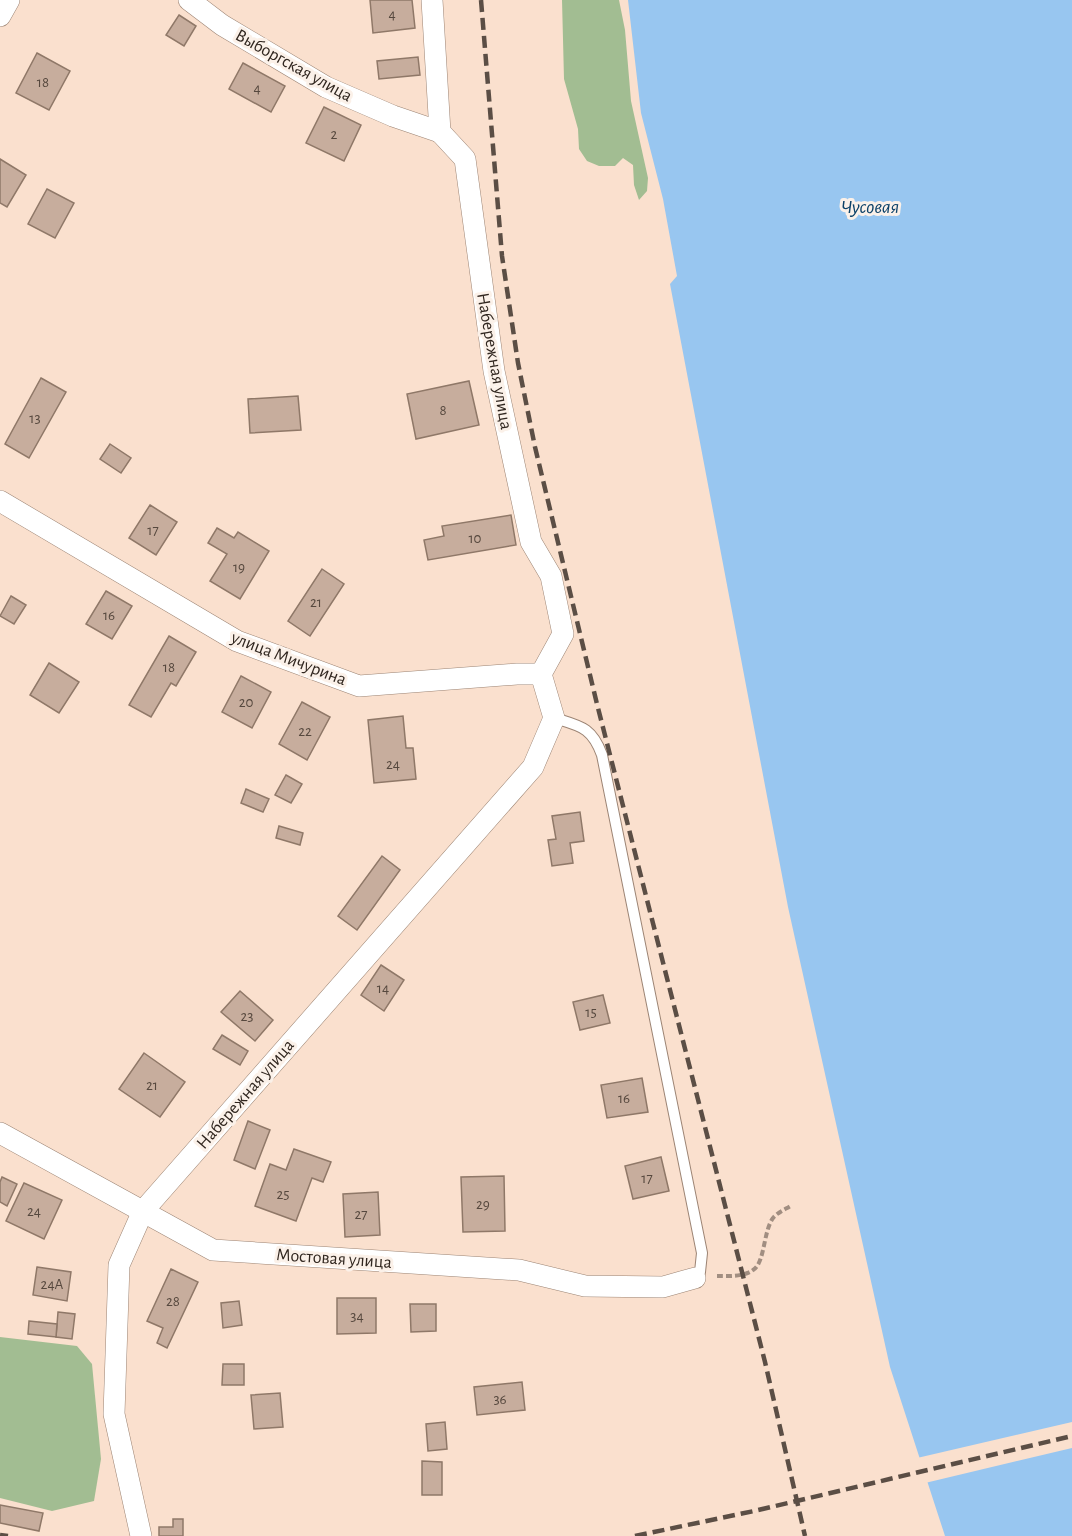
<svg xmlns="http://www.w3.org/2000/svg" width="1072" height="1536" font-family="'Alegreya Sans',sans-serif">
	<rect width="100%" height="100%" fill="#fae0ce"/>
	<g fill="#a2bd92">
		<path d="M562,0H619L625,30L631,101L648,178L647,191L639,200L634,185L633,165L623,158L615,166H599L587,161L579,149L578,129L564,79Z"/>
		<path d="M0,1337L77,1346L92,1364L101,1459L94,1501L52,1511L0,1498Z"/>
	</g>
	<path fill="#98c6f0" d="M628,0H1072V1536H945L890,1367L788,907L670,284L677,276L663,199L641,113Z"/>
	<path fill="#fae0ce" d="M1072,1422V1448L925,1483L917,1458Z"/>
	<g fill="#c7ad9d" stroke="#8f7868" stroke-width="1.5">
		<path d="M370,0H412L415,28L373,33Z"/>
		<path d="M179,15L196,26L184,46L166,35Z"/>
		<path d="M37,53L70,71L49,110L16,93Z"/>
		<path d="M418,57L420,75L379,79L377,61Z"/>
		<path d="M243,63L285,86L271,112L229,89Z"/>
		<path d="M324,107L361,125L344,161L306,143Z"/>
		<path d="M0,159L26,175L7,207L0,203Z"/>
		<path d="M47,189L74,203L55,238L28,224Z"/>
		<path d="M41,378L66,392L29,458L5,444Z"/>
		<path d="M469,381L479,425L416,439L407,394Z"/>
		<path d="M298,396L301,430L250,433L248,399Z"/>
		<path d="M110,444L131,458L121,473L100,459Z"/>
		<path d="M150,505L177,522L156,555L129,538Z"/>
		<path d="M511,515L516,545L428,560L424,540L444,536L442,526Z"/>
		<path d="M217,528L234,538L238,532L269,551L240,599L210,581L227,554L208,543Z"/>
		<path d="M322,569L344,584L310,636L288,621Z"/>
		<path d="M106,591L132,606L112,639L86,624Z"/>
		<path d="M11,596L26,605L14,624L0,616Z"/>
		<path d="M169,636L196,652L176,686L171,683L151,717L129,705Z"/>
		<path d="M49,663L79,682L59,713L30,695Z"/>
		<path d="M241,676L271,692L252,728L222,712Z"/>
		<path d="M302,702L330,717L307,760L279,744Z"/>
		<path d="M403,716L406,748H413L416,779L374,783L368,720Z"/>
		<path d="M286,775L302,784L291,803L275,795Z"/>
		<path d="M246,789L269,799L263,812L241,803Z"/>
		<path d="M580,812L584,841L570,843L573,863L552,866L548,840L556,839L552,816Z"/>
		<path d="M279,826L303,833L300,845L276,838Z"/>
		<path d="M382,856L400,870L357,930L338,916Z"/>
		<path d="M381,965L404,980L384,1011L361,995Z"/>
		<path d="M240,991L273,1020L255,1041L221,1012Z"/>
		<path d="M603,995L610,1023L580,1030L573,1002Z"/>
		<path d="M222,1035L248,1051L240,1065L213,1049Z"/>
		<path d="M144,1053L185,1082L160,1117L119,1089Z"/>
		<path d="M642,1078L648,1112L607,1118L601,1085Z"/>
		<path d="M248,1121L270,1130L255,1169L234,1160Z"/>
		<path d="M294,1149L331,1162L323,1182L312,1178L296,1221L255,1206L270,1164L286,1170Z"/>
		<path d="M661,1157L669,1191L633,1199L625,1166Z"/>
		<path d="M504,1176L505,1231L463,1232L461,1177Z"/>
		<path d="M2,1177L17,1184L7,1206L0,1202V1182Z"/>
		<path d="M24,1183L62,1200L44,1239L6,1221Z"/>
		<path d="M378,1192L380,1235L345,1237L343,1194Z"/>
		<path d="M37,1267L71,1272L67,1301L33,1295Z"/>
		<path d="M171,1269L198,1282L167,1348L157,1343L163,1328L147,1321Z"/>
		<path d="M337,1298H376V1333L337,1334Z"/>
		<path d="M239,1301L242,1325L223,1328L221,1303Z"/>
		<path d="M410,1304H436V1331L411,1332Z"/>
		<path d="M58,1312L75,1314L72,1339L56,1337Z"/>
		<path d="M29,1321L57,1324L56,1337L28,1334Z"/>
		<path d="M223,1364H244V1385H222Z"/>
		<path d="M522,1382L525,1410L477,1415L474,1387Z"/>
		<path d="M280,1393L283,1427L254,1429L251,1395Z"/>
		<path d="M445,1422L447,1449L428,1451L426,1424Z"/>
		<path d="M422,1461L442,1462V1495H422Z"/>
		<path d="M0,1505L43,1513L39,1531L0,1523Z"/>
		<path d="M173,1519H183V1536H159V1527H173Z"/>
	</g>
	<g fill="none" stroke-linecap="round" stroke-linejoin="round">
		<g stroke="#9c8474" stroke-width="12">
			<path id="lane" d="M554,718C580,726 592,727 602,755L702,1253L700,1272L695,1278"/>
		</g>
		<g stroke="#9c8474" stroke-width="22">
			<g id="street">
				<path d="M189,0L222,25L326,87L393,116L440,132"/>
				<path d="M0,16L9,0"/>
				<path d="M0,501L237,641L359,686L517,674H541"/>
				<path d="M0,1133L213,1250L519,1270L585,1286L663,1287L695,1278"/>
				<path d="M141,1536L114,1414L119,1265L143,1211L533,767L554,718L541,674L563,634L551,576L531,542L494,371L465,159L440,132L432,0"/>
			</g>
		</g>
		<path stroke="#a18e81" stroke-width="4" stroke-dasharray="6 3" stroke-linecap="butt" d="M717,1276C728,1276 744,1277 753,1270C765,1263 763,1232 773,1218C778,1212 786,1209 792,1205"/>
		<use href="#lane" stroke="#fff" stroke-width="10"/>
		<use href="#street" stroke="#fff" stroke-width="21"/>
		<g stroke="#5b4e45" stroke-width="4.5" stroke-dasharray="12 6" stroke-linecap="butt">
			<path d="M481,0L502,256L518,363L535,447L597,704L765,1362L805,1536"/>
			<path d="M0,1535L8,1536"/>
			<path d="M635,1536L754,1511L1072,1436"/>
		</g>
	</g>
	<g text-anchor="middle" stroke-width="6" stroke-linejoin="round" paint-order="stroke">
		<g font-size="15" fill="#56483e">
			<text x="392" y="19">4</text>
			<text x="43" y="87">18</text>
			<text x="257" y="93">4</text>
			<text x="334" y="139">2</text>
			<text x="443" y="415">8</text>
			<text x="35" y="423">13</text>
			<text x="153" y="535">17</text>
			<text x="475" y="543">10</text>
			<text x="239" y="572">19</text>
			<text x="316" y="607">21</text>
			<text x="109" y="620">16</text>
			<text x="169" y="672">18</text>
			<text x="246" y="707">20</text>
			<text x="305" y="736">22</text>
			<text x="393" y="769">24</text>
			<text x="383" y="993">14</text>
			<text x="591" y="1017">15</text>
			<text x="247" y="1021">23</text>
			<text x="152" y="1090">21</text>
			<text x="624" y="1103">16</text>
			<text x="647" y="1183">17</text>
			<text x="283" y="1199">25</text>
			<text x="483" y="1209">29</text>
			<text x="34" y="1216">24</text>
			<text x="361" y="1219">27</text>
			<text x="52" y="1289">24А</text>
			<text x="173" y="1306">28</text>
			<text x="357" y="1321">34</text>
			<text x="500" y="1404">36</text>
		</g>
		<g font-size="18" fill="#30261f" stroke="#fbf1e9">
			<text transform="translate(294 65) rotate(29)" y="6">Выборгская улица</text>
			<text transform="translate(495 361) rotate(80)" y="6">Набережная улица</text>
			<text transform="translate(289 658) rotate(21)" y="6">улица Мичурина</text>
			<text transform="translate(245 1094) rotate(-49)" y="6">Набережная улица</text>
			<text transform="translate(334 1258) rotate(4)" y="6">Мостовая улица</text>
		</g>
		<g font-size="20" font-style="italic" fill="#0c4168" stroke="#fbf1e9">
			<text x="870" y="213">Чусовая</text>
		</g>
	</g>
</svg>
